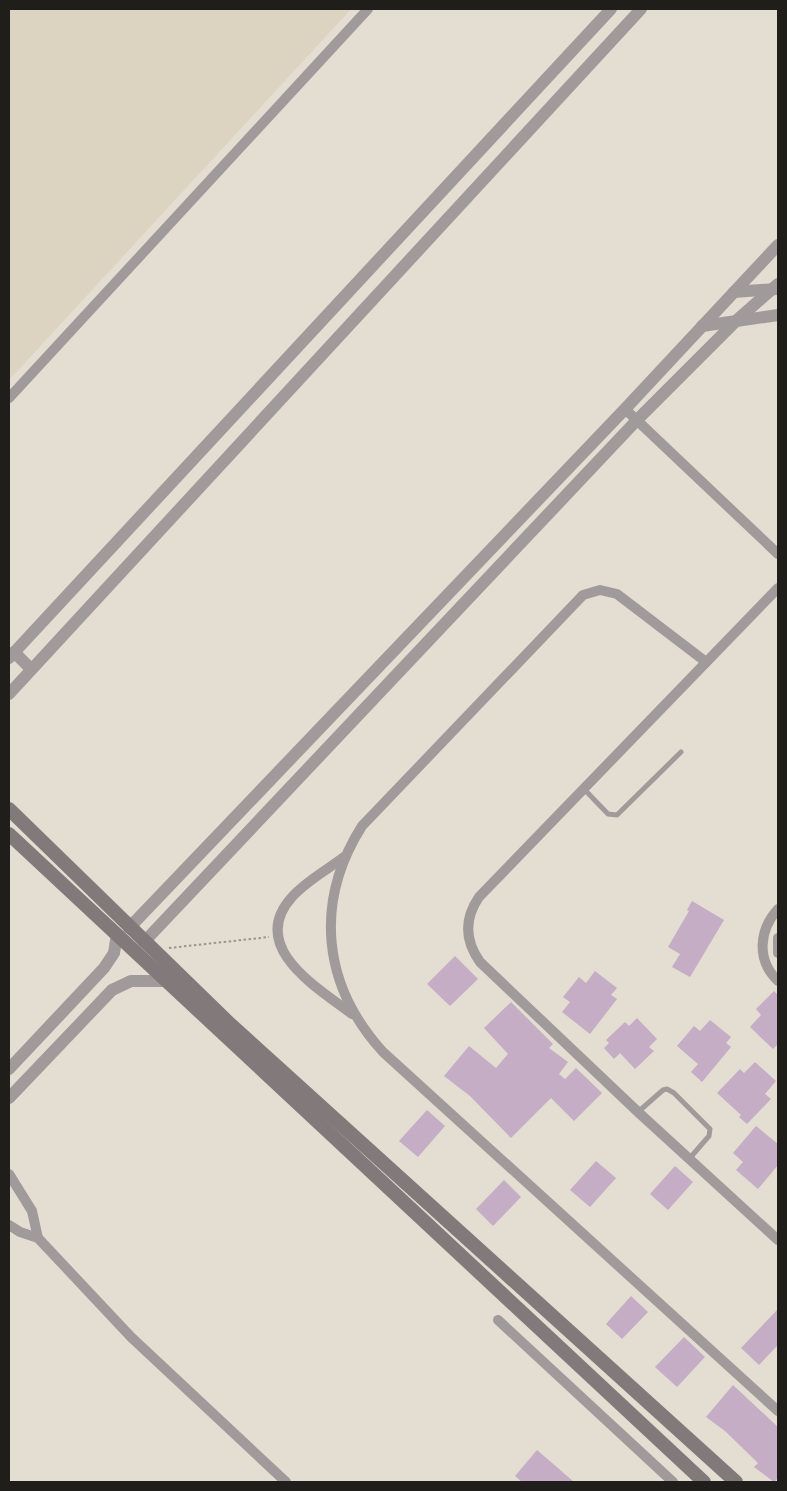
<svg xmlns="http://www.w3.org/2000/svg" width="787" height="1491" font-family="'Noto Sans',sans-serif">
	<rect width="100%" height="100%" fill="#e3ddd2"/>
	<path fill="#dcd3c1" d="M9,9H351L9,380Z"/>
	<g fill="#c5adc6">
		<path d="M692,901L724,920L690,977L672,967L680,954L668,947L689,911L687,910Z"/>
		<path d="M455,956L478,979L450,1006L427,984Z"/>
		<path d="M595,971L617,988L611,995L617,999L590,1034L562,1012L570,1002L563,997L579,977L586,983Z"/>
		<path d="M774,991L778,995V1044L773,1049L750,1027L761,1015L756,1009Z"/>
		<path d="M511,1002L553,1044L549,1048L568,1062L559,1074L565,1079L576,1068L602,1093L574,1121L551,1098L511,1138L470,1096L444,1076L469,1046L496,1068L507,1055L508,1054L484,1028Z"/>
		<path d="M637,1018L657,1039L649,1047L654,1051L635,1069L620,1053L614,1059L604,1048L609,1043L606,1040L625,1022L629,1026Z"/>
		<path d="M710,1020L731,1037L726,1043L731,1047L702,1082L691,1072L698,1064L677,1046L694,1026L700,1031Z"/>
		<path d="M755,1062L776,1081L765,1094L771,1099L747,1124L739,1117L741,1115L717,1093L740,1069L744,1073Z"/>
		<path d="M427,1110L445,1126L418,1157L399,1141Z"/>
		<path d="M756,1126L778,1144V1165L758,1189L736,1170L743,1162L733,1153Z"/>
		<path d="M596,1161L616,1178L590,1207L570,1190Z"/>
		<path d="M675,1166L693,1182L668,1210L650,1194Z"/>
		<path d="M504,1180L521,1197L493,1226L476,1209Z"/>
		<path d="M631,1296L648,1312L622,1339L606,1324Z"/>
		<path d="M778,1309V1345L759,1365L741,1348Z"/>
		<path d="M684,1337L705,1357L677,1387L655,1367Z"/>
		<path d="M733,1385L778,1427V1478L774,1482L754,1467L758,1463L725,1431L706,1417Z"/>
		<path d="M537,1450L574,1482H522L515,1476Z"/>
	</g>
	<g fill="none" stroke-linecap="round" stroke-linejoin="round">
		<path stroke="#9a958d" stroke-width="2" stroke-dasharray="2.5 2.5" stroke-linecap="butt" d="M169,948L269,937"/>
		<g stroke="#a09a9b" stroke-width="5">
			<path d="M583,788L608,814L617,815L681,752"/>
			<path d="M638,1112L663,1090L667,1089L674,1093L710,1129L709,1136L689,1159"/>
		</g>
		<g stroke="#a09a9b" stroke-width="10">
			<path d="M9,398L368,9"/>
			<path d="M625,409L778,554"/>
			<path d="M778,588L479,897C464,919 465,941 480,962L638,1112L778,1240"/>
			<path d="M706,662L617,594L600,590L583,595L362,826C314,902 322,985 383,1052L778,1411"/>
			<path d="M344,857C327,870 306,881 292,897C247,947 318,988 352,1014"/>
			<path d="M778,909C759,930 756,960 778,981"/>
			<path d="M778,938V953"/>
			<path d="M9,1174L32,1211L38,1238"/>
			<path d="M9,1225L20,1232L38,1238L131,1337L286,1482"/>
			<path d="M498,1320L673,1482"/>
		</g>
		<g stroke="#a09a9b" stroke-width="12">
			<path d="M734,292L776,289"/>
			<path d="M702,326L778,315"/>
			<path d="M14,652L31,669"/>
			<path d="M9,658L611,9"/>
			<path d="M9,694L641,9"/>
			<path d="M129,928L625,409L778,245"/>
			<path d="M144,942L637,420L738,319L778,284"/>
			<path d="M9,1069L104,968L114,953L117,934"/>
			<path d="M9,1098L112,990L131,981H165"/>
		</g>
		<g stroke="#81797a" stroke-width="14">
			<path d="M9,809L230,1024L736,1482"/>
			<path d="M9,834L704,1482"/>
		</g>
	</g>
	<rect width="787" height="1491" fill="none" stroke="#201e1a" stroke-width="20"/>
</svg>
